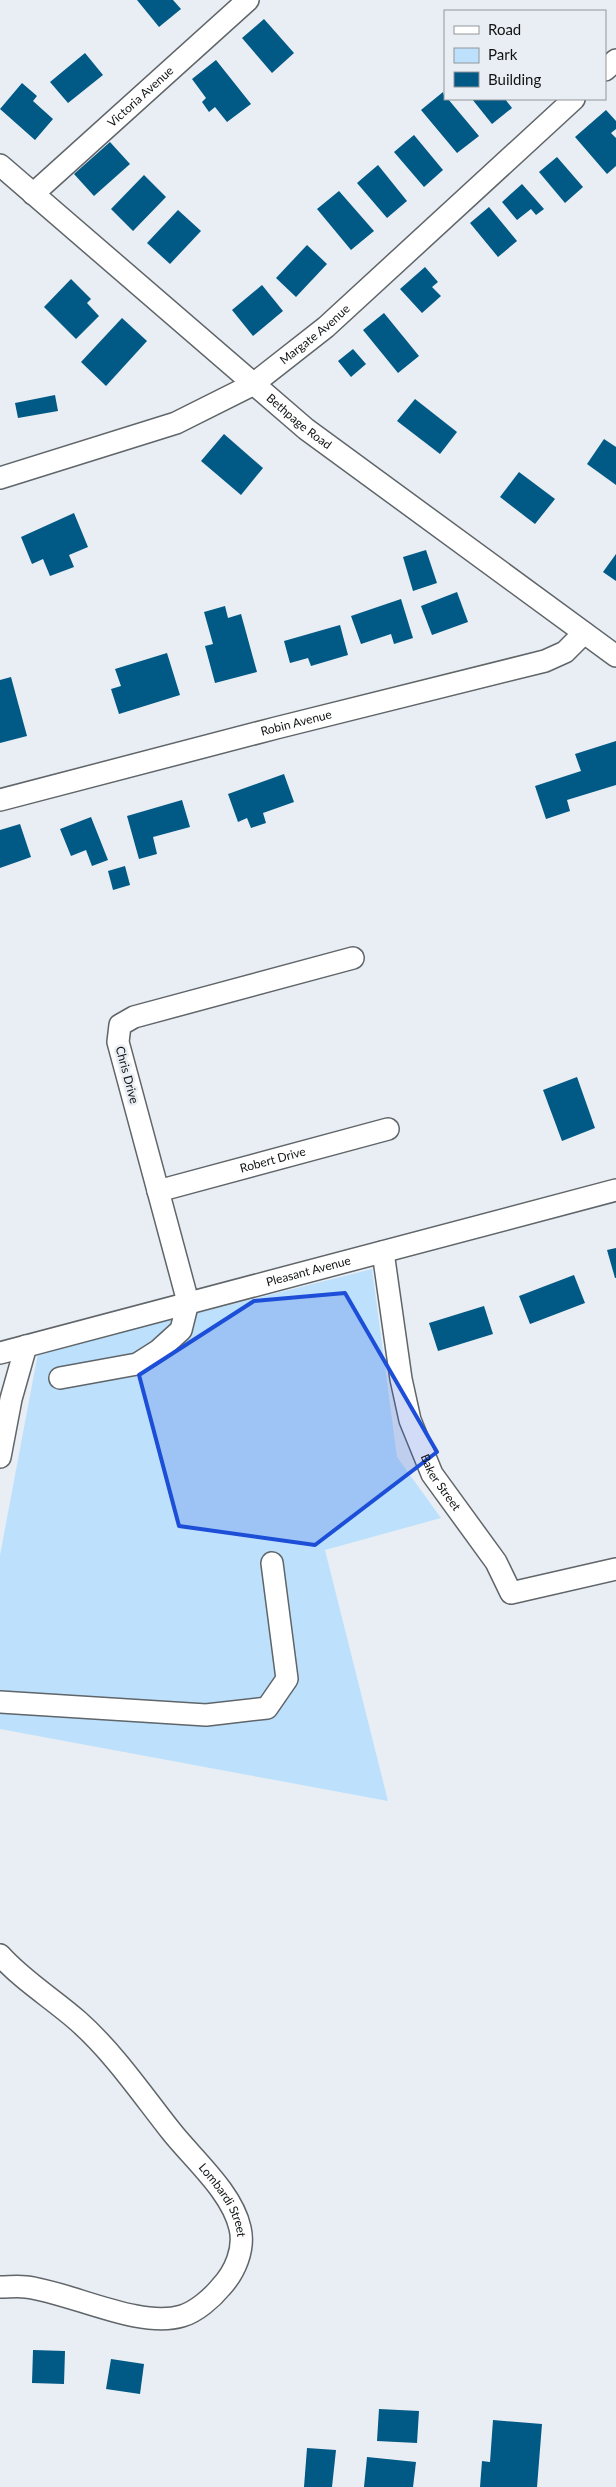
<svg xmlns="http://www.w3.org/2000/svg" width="616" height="2487" font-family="Lato,sans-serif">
	<rect width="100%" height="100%" fill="#e8eef3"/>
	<path fill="#bde1fc" d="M372,1269L397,1457L441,1518L325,1550L388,1801L0,1729V1555L38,1353Z"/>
	<g fill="#015985">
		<path d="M137,0H173L181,9L159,27Z"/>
		<path d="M264,19L294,53L272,73L242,38Z"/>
		<path d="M85,53L103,75L68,103L50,82Z"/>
		<path d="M216,60L251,104L227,122L215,107L209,112L202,102L206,98L192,79Z"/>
		<path d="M22,83L37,96L33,101L53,119L35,140L0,109Z"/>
		<path d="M443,92L445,99H448L479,136L457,153L421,110Z"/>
		<path d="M472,99H505L512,108L492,124Z"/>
		<path d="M606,110L616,121V129L611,133L616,138V166L607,174L575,137Z"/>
		<path d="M414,135L443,170L424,187L394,152Z"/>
		<path d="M110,142L130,164L94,196L74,174Z"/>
		<path d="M557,157L583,187L565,203L539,172Z"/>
		<path d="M378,165L407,201L387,218L357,183Z"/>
		<path d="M144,175L166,197L133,231L111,209Z"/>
		<path d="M522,184L544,209L536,215L531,209L517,220L502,202Z"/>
		<path d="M339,191L374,231L351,250L317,209Z"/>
		<path d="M489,207L517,241L498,257L470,223Z"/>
		<path d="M178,210L201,231L170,264L147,243Z"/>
		<path d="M307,245L327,264L296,297L276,278Z"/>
		<path d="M425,267L438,282L432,287L441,296L422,313L400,289Z"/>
		<path d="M71,279L91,299L87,303L99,316L76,339L44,307Z"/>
		<path d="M262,285L283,311L253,336L232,310Z"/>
		<path d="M384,313L419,356L398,373L363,330Z"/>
		<path d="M122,318L147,341L106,386L81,362Z"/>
		<path d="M353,349L366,364L351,377L338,361Z"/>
		<path d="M55,395L58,411L18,418L15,403Z"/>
		<path d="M415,399L457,432L440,454L397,421Z"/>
		<path d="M224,434L263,468L241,495L201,461Z"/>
		<path d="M604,439L616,447V485L587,464Z"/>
		<path d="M519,472L555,499L535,524L500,497Z"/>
		<path d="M74,513L88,547L69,555L74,567L50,576L43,559L32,564L21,537Z"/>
		<path d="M426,550L437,583L413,591L403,557Z"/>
		<path d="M616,554V581L603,572Z"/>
		<path d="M457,592L468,622L432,635L421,606Z"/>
		<path d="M401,599L413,638L394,644L391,634L361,644L351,616Z"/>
		<path d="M225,606L228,618L241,614L257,672L215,683L205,646L213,644L204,612Z"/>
		<path d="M340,625L348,655L311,666L308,658L290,663L284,641Z"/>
		<path d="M167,653L180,695L119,714L111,689L121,686L115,669Z"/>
		<path d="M11,677L27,736L0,743V680Z"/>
		<path d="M616,741V785L567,800L570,811L546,819L535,786L581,771L575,754Z"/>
		<path d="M284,774L294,802L263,813L266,823L251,828L247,818L238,822L228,794Z"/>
		<path d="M182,800L190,827L153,837L157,854L139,859L127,816Z"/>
		<path d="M91,817L108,860L92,866L86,850L71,856L60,829Z"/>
		<path d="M20,824L31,857L0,868V830Z"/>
		<path d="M125,866L130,885L113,890L108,871Z"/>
		<path d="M577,1077L595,1128L562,1141L543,1090Z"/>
		<path d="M616,1248V1278H615L607,1250Z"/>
		<path d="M574,1275L585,1303L530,1324L519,1296Z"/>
		<path d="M484,1306L493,1334L438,1351L429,1323Z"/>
		<path d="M33,2350L65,2351L64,2384L32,2383Z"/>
		<path d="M111,2359L144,2364L140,2394L106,2389Z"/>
		<path d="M379,2409L419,2411L417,2443L377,2441Z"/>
		<path d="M493,2420L542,2424L537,2487H480L482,2461L490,2462Z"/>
		<path d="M307,2448L336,2450L332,2487H304Z"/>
		<path d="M367,2457L416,2462L413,2487H364Z"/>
	</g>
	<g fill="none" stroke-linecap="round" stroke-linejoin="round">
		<g stroke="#5f6569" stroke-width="24">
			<g id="minor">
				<path d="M605,70L616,60"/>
				<path id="s1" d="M0,165L306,429L616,656"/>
				<path id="s2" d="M33,194L248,0"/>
				<path id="s3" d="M0,478L176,423L252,385L326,327L574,99"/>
				<path id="s4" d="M0,800L276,728L545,661L565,652L584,633"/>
				<path id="s5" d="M158,1191L388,1129"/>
				<path id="s6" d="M383,1252L401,1379L410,1420L432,1474L496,1562L511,1593L616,1569"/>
				<path id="s7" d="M0,1353L616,1190"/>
				<path d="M60,1378L137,1364L159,1350L181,1330L188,1302L118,1042L120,1025L134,1017L353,958"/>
				<path d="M0,1457L11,1399L26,1346"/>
				<path d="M0,1702L206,1715L267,1708L287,1679L272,1563"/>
				<path id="s8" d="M0,1955C22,1980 53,1999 78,2021C114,2053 141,2093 171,2131C193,2159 232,2192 240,2228C245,2249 235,2272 221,2287C212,2298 196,2312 182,2316C139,2329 70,2292 26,2287C18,2286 9,2287 0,2287"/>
			</g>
		</g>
		<use href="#minor" stroke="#fff" stroke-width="21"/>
	</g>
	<path fill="#1d4ed8" fill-opacity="0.2" stroke="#1d4ed8" stroke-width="4" stroke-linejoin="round" d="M345,1293L437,1452L315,1545L179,1526L139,1375L254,1301Z"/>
	<g text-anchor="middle" stroke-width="5" stroke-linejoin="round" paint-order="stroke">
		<g font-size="12" fill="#111314" stroke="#e8eef3">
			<text dy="4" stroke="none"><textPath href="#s2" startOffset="145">Victoria Avenue</textPath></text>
			<text dy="4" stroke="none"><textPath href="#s3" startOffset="350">Margate Avenue</textPath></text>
			<text dy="4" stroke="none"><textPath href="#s1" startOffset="394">Bethpage Road</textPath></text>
			<text dy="4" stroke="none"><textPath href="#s4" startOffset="306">Robin Avenue</textPath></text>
			<text transform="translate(127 1075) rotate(75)" y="4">Chris Drive</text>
			<text dy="4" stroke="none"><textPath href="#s5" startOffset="119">Robert Drive</textPath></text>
			<text dy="4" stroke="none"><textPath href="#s7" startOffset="319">Pleasant Avenue</textPath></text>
			<text dy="4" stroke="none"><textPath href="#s6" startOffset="240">Baker Street</textPath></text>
			<text dy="4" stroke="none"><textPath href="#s8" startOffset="334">Lombardi Street</textPath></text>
		</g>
	</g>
	<rect x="444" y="10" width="162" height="90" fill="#e8eef3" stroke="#92969a"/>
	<rect x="454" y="26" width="25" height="8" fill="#ffffff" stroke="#92969a"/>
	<text x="488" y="35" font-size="15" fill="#111314">Road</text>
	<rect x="454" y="48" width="25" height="15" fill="#bde1fc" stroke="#92969a"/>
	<text x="488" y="60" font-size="15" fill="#111314">Park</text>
	<rect x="454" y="72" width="25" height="15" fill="#015985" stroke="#92969a"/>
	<text x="488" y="85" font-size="15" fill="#111314">Building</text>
</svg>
